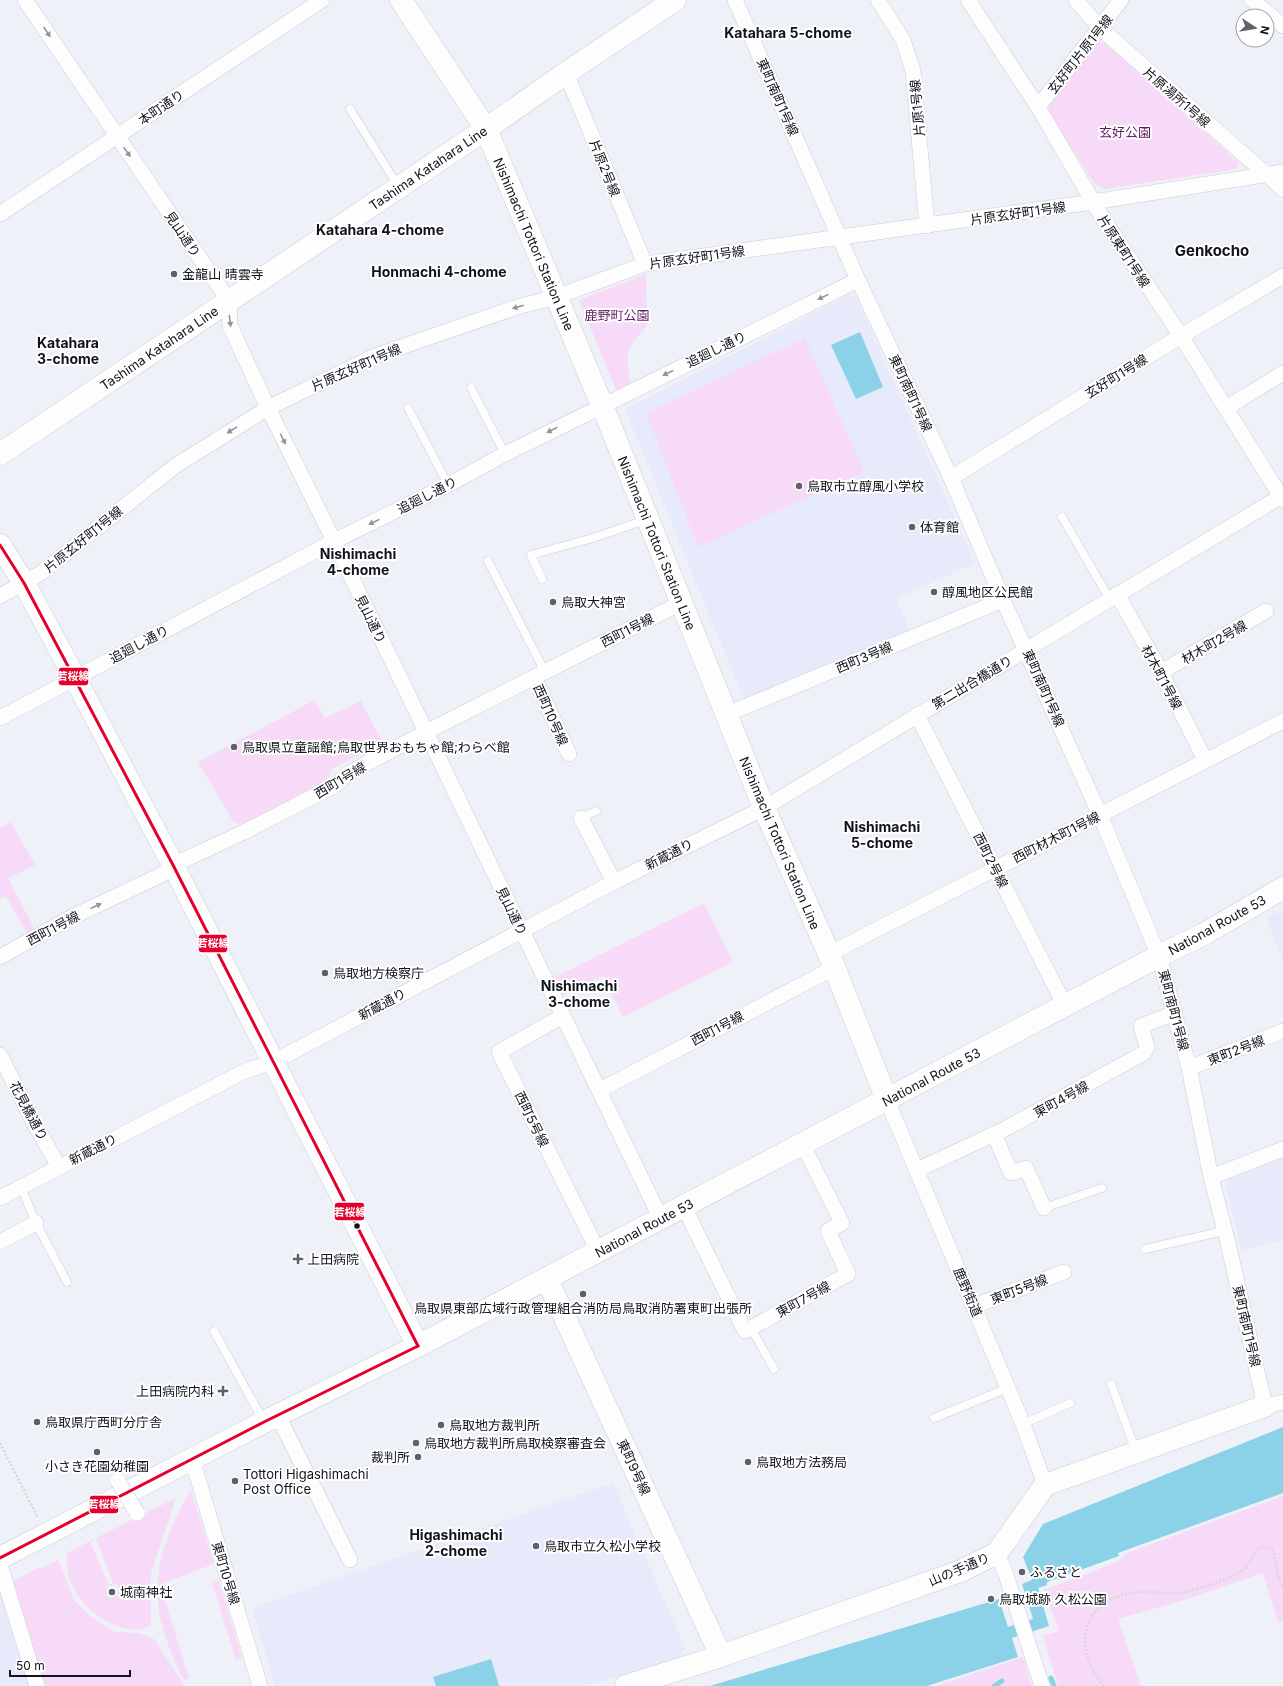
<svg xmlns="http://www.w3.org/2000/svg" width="1283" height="1686" font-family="Inter,'Noto Sans JP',sans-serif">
	<rect width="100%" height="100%" fill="#eff1f8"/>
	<g fill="#e6eafa">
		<path d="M849,295L856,297L975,563L896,599L910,631L744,700L625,409Z"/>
		<path d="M1283,909V961L1266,918Z"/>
		<path d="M1283,1158V1240L1241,1250L1226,1186L1230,1179Z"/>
		<path d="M613,1483L685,1648L679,1658L587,1686H275L252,1608Z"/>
		<path d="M0,1588L30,1686H0Z"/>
	</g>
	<g fill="#f7daf7">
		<path d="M1097,42L1105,43L1238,162L1237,169L1105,189L1095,184L1048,112L1050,101Z"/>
		<path d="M646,274L647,326C624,351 626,349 630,383L616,390L579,300Z"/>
		<path d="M805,338L864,472L698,547L646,413Z"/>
		<path d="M315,700L325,718L361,701L382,742L332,769L329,779L245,824L234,823L198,762Z"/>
		<path d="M11,822L35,865L8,878L35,930L27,934L6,896L0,899V828Z"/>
		<path d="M704,903L733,962L623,1017L603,976L561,996L553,978Z"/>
		<path d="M191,1490L214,1564L160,1584L189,1678L185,1680C176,1668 172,1655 167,1641C146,1586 162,1539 191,1490Z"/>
		<path d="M1283,1496V1621L1278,1623L1263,1573L1184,1600L1118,1619L1141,1686H1058L1043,1636L1059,1631L1044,1590L1119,1561L1124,1554Z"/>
		<path d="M176,1498L151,1573V1626C146,1627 140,1630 136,1630C99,1627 61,1591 67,1553L90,1541L109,1586L106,1587L108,1598L119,1595L117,1584L114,1585L96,1538Z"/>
		<path d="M58,1560L74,1600L91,1617L115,1632L139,1633L154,1639L185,1686H45L12,1582L39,1567L42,1568Z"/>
		<path d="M218,1580L242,1658L236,1660L212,1582Z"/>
		<path d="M1023,1657L1032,1686H935Z"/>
	</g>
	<g fill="#8bd1e7">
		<path d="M860,332L883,387L856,399L831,345Z"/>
		<path d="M1283,1427V1493L1118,1553L1119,1556L1047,1582V1585L1038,1588L1049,1626L1012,1638L1018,1657L927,1686H710L999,1599L1008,1627L1033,1619L1022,1584L1032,1580L1023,1557L1043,1524Z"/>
		<path d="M491,1659L499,1686H436L433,1677Z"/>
	</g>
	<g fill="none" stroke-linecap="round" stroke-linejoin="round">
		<g stroke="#8bd1e7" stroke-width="5">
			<path d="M1051,1678L1054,1686"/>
			<path d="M994,1686L1002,1681"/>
		</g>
		<g stroke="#cbcdd5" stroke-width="9">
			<g id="lane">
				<path d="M350,109L398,186"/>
				<path d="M471,388L505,454"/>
				<path d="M408,408L448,485"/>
				<path d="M1062,517L1109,598"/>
				<path d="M488,561L545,672"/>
				<path d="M542,579L531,555L593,538L648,519"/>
				<path d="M581,818L596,811"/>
				<path d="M21,1187L36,1223L67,1282"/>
				<path d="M1044,1208L1102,1188"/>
				<path d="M1145,1249L1224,1231"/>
				<path d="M751,1328L774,1369"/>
				<path d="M214,1331L264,1422"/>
				<path d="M1111,1384L1136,1451"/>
				<path d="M934,1418L1008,1388"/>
				<path d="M1023,1424L1070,1403"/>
			</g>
		</g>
		<g stroke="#cbcdd5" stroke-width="16">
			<g id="street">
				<path d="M25,0L229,301L230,326L268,408L334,541L661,1219"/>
				<path d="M735,0L858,280L951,478L1003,600L1100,815L1159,956L1189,1068L1211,1177L1228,1243L1265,1406L1283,1402"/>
				<path d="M878,0L903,40L913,71L927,226"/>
				<path d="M968,0L1038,107L1102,217L1181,336L1283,500"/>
				<path d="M1076,0L1100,28L1283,189"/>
				<path d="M1252,0L1283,26"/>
				<path d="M566,73L645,264"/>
				<path d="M1038,107L1121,0"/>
				<path d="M0,214L322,0"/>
				<path d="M1226,408L1283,373"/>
				<path d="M951,478L1181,336L1283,276"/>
				<path d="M1117,594L1161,672L1205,760"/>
				<path d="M0,596L41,573L175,466L268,408L375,356L517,307L556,297L645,264L1093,202L1283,172"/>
				<path d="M1161,672L1266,611"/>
				<path d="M534,677L569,754"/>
				<path d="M725,715L1003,600"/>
				<path d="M917,715L1065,1006"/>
				<path d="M0,718L334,541L448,485L505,454L858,280"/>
				<path d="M581,818L614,882"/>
				<path d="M829,954L1283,721"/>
				<path d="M0,957L70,918L161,875L173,865L244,832L334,786L349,773L426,732L681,603"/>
				<path d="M563,1016L499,1052L598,1251"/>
				<path d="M0,1055L33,1121L59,1167"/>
				<path d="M1189,1068L1283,1031"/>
				<path d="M600,1090L834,968"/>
				<path d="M887,1100L1023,1424L1045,1485"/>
				<path d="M994,1134L1011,1173L1026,1168L1044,1208"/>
				<path d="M917,1170L1003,1130L1144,1053L1147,1047L1141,1026L1175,1013"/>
				<path d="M1211,1177L1283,1149"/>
				<path d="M0,1198L245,1071L273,1062L614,882L764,808L1283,495"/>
				<path d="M684,1207L745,1331L751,1328L848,1274L828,1231L842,1223L802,1143"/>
				<path d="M0,1242L36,1223"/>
				<path d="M974,1306L1064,1272"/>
				<path d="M278,1416L350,1560"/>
				<path d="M192,1459L260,1686"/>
				<path d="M997,1553L1005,1572L1042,1686"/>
				<path d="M0,1565L37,1686"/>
			</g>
		</g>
		<g stroke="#cbcdd5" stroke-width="23">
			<g id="secondary">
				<path d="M401,0L486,129L602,405L764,808L829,954L887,1100"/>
				<path d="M0,454L486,129L566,73L675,0"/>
				<path d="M0,545L24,583L75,678L173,865L418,1346"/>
				<path d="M547,1279L721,1656"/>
				<path d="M626,1686L721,1656L961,1571L997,1553L1045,1485L1265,1406"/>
			</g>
		</g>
		<g stroke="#cbcdd5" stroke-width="23">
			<path id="highway" d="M0,1558L264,1422L418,1346L1159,956L1204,934L1283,888"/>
		</g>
		<g stroke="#d7d8da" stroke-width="2.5" stroke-dasharray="2 2" stroke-linecap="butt">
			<path d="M0,1443L38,1518"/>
			<path d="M93,1539V1540"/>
			<path d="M111,1584V1585"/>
			<path d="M1104,1686C1072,1650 1081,1603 1130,1593C1151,1589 1172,1597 1193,1590C1207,1586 1233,1578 1244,1569C1250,1563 1254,1553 1260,1547H1268L1273,1550L1279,1579L1283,1589"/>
		</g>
		<use href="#lane" stroke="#fdfdfe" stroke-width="8"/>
		<use href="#street" stroke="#fdfdfe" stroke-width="15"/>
		<use href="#secondary" stroke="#fdfdfe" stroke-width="22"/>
		<use href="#highway" stroke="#fdfdfe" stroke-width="22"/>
		<g stroke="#cbcdd5" stroke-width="16" stroke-linecap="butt">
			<path id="street-bridge" d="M118,1481L137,1513"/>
		</g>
		<use href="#street-bridge" stroke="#fdfdfe" stroke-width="15"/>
		<g stroke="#fff" stroke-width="6">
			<g id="bus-1">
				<path d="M0,545L24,583L173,865L418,1346"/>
				<path d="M0,1558L264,1422L418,1346"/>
			</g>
		</g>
		<use href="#bus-1" stroke="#e4002b" stroke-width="3"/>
	</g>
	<defs><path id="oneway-solid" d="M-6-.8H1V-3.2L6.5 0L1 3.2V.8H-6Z"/></defs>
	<g fill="#939497">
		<use href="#oneway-solid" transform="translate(47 32) rotate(56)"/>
		<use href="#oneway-solid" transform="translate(127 152) rotate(55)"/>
		<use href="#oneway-solid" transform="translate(823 297) rotate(154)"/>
		<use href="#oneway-solid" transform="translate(518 307) rotate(164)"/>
		<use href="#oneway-solid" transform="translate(230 321) rotate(83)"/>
		<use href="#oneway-solid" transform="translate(668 373) rotate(154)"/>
		<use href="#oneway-solid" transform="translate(232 430) rotate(148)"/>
		<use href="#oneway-solid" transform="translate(552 430) rotate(153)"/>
		<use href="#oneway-solid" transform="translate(283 439) rotate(63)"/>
		<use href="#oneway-solid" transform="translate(374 522) rotate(154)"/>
		<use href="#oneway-solid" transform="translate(96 906) rotate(-25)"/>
	</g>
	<g fill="#5f6168" stroke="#fff" stroke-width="1.5">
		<circle cx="174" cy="274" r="4"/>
		<circle cx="799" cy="486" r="4"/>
		<circle cx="912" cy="527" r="4"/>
		<circle cx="934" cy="592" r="4"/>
		<circle cx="553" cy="602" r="4"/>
		<circle cx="234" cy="747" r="4"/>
		<circle cx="325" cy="973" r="4"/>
		<path d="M296 1253h4v4h4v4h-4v4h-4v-4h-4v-4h4z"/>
		<circle cx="583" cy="1294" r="4"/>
		<path d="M221 1385h4v4h4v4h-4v4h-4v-4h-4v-4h4z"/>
		<circle cx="37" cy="1422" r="4"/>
		<circle cx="441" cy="1425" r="4"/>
		<circle cx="416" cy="1443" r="4"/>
		<circle cx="97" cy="1452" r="4"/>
		<circle cx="418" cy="1457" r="4"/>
		<circle cx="748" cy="1462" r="4"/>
		<circle cx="235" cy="1481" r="4"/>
		<circle cx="536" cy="1546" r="4"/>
		<circle cx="1022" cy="1572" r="4"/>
		<circle cx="112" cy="1592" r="4"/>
		<circle cx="991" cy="1599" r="4"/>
	</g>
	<circle fill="#11131a" stroke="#fff" stroke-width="1.5" cx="357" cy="1226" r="3.5"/>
	<g text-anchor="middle" stroke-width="4" stroke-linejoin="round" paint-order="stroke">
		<g font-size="13" fill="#11131a" stroke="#fff">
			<text transform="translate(1080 54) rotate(-52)" y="5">玄好町片原1号線</text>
			<text transform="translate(778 97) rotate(66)" y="5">東町南町1号線</text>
			<text transform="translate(1177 97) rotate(41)" y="5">片原湯所1号線</text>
			<text transform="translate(161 107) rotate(-34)" y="5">本町通り</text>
			<text transform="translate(917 108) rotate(-95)" y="5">片原1号線</text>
			<text transform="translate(428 168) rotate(-34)" y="5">Tashima Katahara Line</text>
			<text transform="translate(605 168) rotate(68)" y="5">片原2号線</text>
			<text transform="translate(1018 213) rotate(-8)" y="5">片原玄好町1号線</text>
			<text transform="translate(183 234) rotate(56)" y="5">見山通り</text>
			<text transform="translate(534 244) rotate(67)" y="5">Nishimachi Tottori Station Line</text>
			<text transform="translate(1124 251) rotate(57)" y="5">片原東町1号線</text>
			<text transform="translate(697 257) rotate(-8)" y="5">片原玄好町1号線</text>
			<text transform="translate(159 348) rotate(-34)" y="5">Tashima Katahara Line</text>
			<text transform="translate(716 349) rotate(-26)" y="5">追廻し通り</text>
			<text transform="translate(356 367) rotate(-24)" y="5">片原玄好町1号線</text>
			<text transform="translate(1116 376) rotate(-32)" y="5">玄好町1号線</text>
			<text transform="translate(911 393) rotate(65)" y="5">東町南町1号線</text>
			<text transform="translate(427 495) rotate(-27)" y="5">追廻し通り</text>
			<text transform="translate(83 539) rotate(-39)" y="5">片原玄好町1号線</text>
			<text transform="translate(657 543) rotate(68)" y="5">Nishimachi Tottori Station Line</text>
			<text transform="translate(371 619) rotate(64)" y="5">見山通り</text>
			<text transform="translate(627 630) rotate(-27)" y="5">西町1号線</text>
			<text transform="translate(1214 642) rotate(-30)" y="5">材木町2号線</text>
			<text transform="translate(139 644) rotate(-28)" y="5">追廻し通り</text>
			<text transform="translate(864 657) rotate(-23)" y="5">西町3号線</text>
			<text transform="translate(1162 677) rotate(62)" y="5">材木町1号線</text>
			<text transform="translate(972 682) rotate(-31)" y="5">第二出合橋通り</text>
			<text transform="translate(1044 688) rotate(66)" y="5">東町南町1号線</text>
			<text transform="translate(551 715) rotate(66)" y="5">西町10号線</text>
			<text transform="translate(340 780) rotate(-31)" y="5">西町1号線</text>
			<text transform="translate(1056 837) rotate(-27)" y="5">西町材木町1号線</text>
			<text transform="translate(780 843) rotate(67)" y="5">Nishimachi Tottori Station Line</text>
			<text transform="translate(669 854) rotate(-27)" y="5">新蔵通り</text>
			<text transform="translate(991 860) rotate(63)" y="5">西町2号線</text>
			<text transform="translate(512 911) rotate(64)" y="5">見山通り</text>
			<text transform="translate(1217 925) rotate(-29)" y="5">National Route 53</text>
			<text transform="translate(53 928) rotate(-28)" y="5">西町1号線</text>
			<text transform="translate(382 1004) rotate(-28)" y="5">新蔵通り</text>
			<text transform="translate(1174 1010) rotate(75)" y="5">東町南町1号線</text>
			<text transform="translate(717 1028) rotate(-28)" y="5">西町1号線</text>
			<text transform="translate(1236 1050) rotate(-21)" y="5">東町2号線</text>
			<text transform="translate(931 1077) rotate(-28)" y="5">National Route 53</text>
			<text transform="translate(1061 1099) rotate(-29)" y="5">東町4号線</text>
			<text transform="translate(29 1111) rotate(62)" y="5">花見橋通り</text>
			<text transform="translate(532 1119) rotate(64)" y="5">西町5号線</text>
			<text transform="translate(93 1149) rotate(-27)" y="5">新蔵通り</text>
			<text transform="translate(644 1228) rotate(-28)" y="5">National Route 53</text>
			<text transform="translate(1019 1289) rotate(-21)" y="5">東町5号線</text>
			<text transform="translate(968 1292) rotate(67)" y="5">鹿野街道</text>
			<text transform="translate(803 1299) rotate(-29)" y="5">東町7号線</text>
			<text transform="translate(1247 1326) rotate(77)" y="5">東町南町1号線</text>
			<text transform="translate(634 1467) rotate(65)" y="5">東町9号線</text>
			<text transform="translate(959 1569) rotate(-23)" y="5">山の手通り</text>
			<text transform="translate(226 1573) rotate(73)" y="5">東町10号線</text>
		</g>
		<g font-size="13" fill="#621b5e" stroke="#fff">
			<text x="1125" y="137">玄好公園</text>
			<text x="617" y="320">鹿野町公園</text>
		</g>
		<g font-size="13" fill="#11131a" stroke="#fff" text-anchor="start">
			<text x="182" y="279">金龍山 晴雲寺</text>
			<text x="807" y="491">鳥取市立醇風小学校</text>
			<text x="920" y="532">体育館</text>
			<text x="942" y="597">醇風地区公民館</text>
			<text x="561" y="607">鳥取大神宮</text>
			<text x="242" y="752">鳥取県立童謡館;鳥取世界おもちゃ館;わらべ館</text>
			<text x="333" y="978">鳥取地方検察庁</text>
			<text x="307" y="1264">上田病院</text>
			<text x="583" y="1313" text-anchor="middle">鳥取県東部広域行政管理組合消防局鳥取消防署東町出張所</text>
			<text x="214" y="1396" text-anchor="end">上田病院内科</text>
			<text x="45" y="1427">鳥取県庁西町分庁舎</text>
			<text x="449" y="1430">鳥取地方裁判所</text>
			<text x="424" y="1448">鳥取地方裁判所鳥取検察審査会</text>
			<text x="410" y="1462" text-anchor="end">裁判所</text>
			<text x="756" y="1467">鳥取地方法務局</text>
			<text x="97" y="1471" text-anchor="middle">小さき花園幼稚園</text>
			<text x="243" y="1479">Tottori Higashimachi<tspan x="243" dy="15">Post Office</tspan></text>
			<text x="544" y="1551">鳥取市立久松小学校</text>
			<text x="1030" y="1577">ふるさと</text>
			<text x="120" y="1597">城南神社</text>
			<text x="999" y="1604">鳥取城跡 久松公園</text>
		</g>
		<g font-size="14" font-weight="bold" fill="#11131a" stroke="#fff">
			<text x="788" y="38">Katahara 5-chome</text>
			<text x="380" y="235">Katahara 4-chome</text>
			<text x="439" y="277">Honmachi 4-chome</text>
			<text x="68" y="348">Katahara<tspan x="68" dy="16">3-chome</tspan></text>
			<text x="358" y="559">Nishimachi<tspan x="358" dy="16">4-chome</tspan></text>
			<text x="882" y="832">Nishimachi<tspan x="882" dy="16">5-chome</tspan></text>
			<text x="579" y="991">Nishimachi<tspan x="579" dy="16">3-chome</tspan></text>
			<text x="456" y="1540">Higashimachi<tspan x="456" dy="16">2-chome</tspan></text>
		</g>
		<g font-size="15" font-weight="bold" fill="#11131a" stroke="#fff">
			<text x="1212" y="256">Genkocho</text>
		</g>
	</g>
	<g stroke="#fff" stroke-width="1.5">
		<rect x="58" y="667" width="31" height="19" rx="4" fill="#e4002b"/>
		<rect x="198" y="934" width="30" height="19" rx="4" fill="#e4002b"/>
		<rect x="334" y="1202" width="31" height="19" rx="4" fill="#e4002b"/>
		<rect x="89" y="1495" width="30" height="19" rx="4" fill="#e4002b"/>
	</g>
	<g font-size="11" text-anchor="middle" font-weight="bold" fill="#fff">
		<text x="73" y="680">若桜線</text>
		<text x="213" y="947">若桜線</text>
		<text x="350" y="1216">若桜線</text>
		<text x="104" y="1508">若桜線</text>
	</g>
	<g transform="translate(1255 28) rotate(102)"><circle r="19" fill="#ffffff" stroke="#a0a1a3"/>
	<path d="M0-3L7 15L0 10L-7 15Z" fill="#5f6168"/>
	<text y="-6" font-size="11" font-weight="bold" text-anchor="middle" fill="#11131a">N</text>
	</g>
	<path d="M10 1670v6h120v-6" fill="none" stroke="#11131a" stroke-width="2"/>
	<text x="16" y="1670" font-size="12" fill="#11131a" stroke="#ffffff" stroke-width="3" paint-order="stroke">50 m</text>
</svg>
